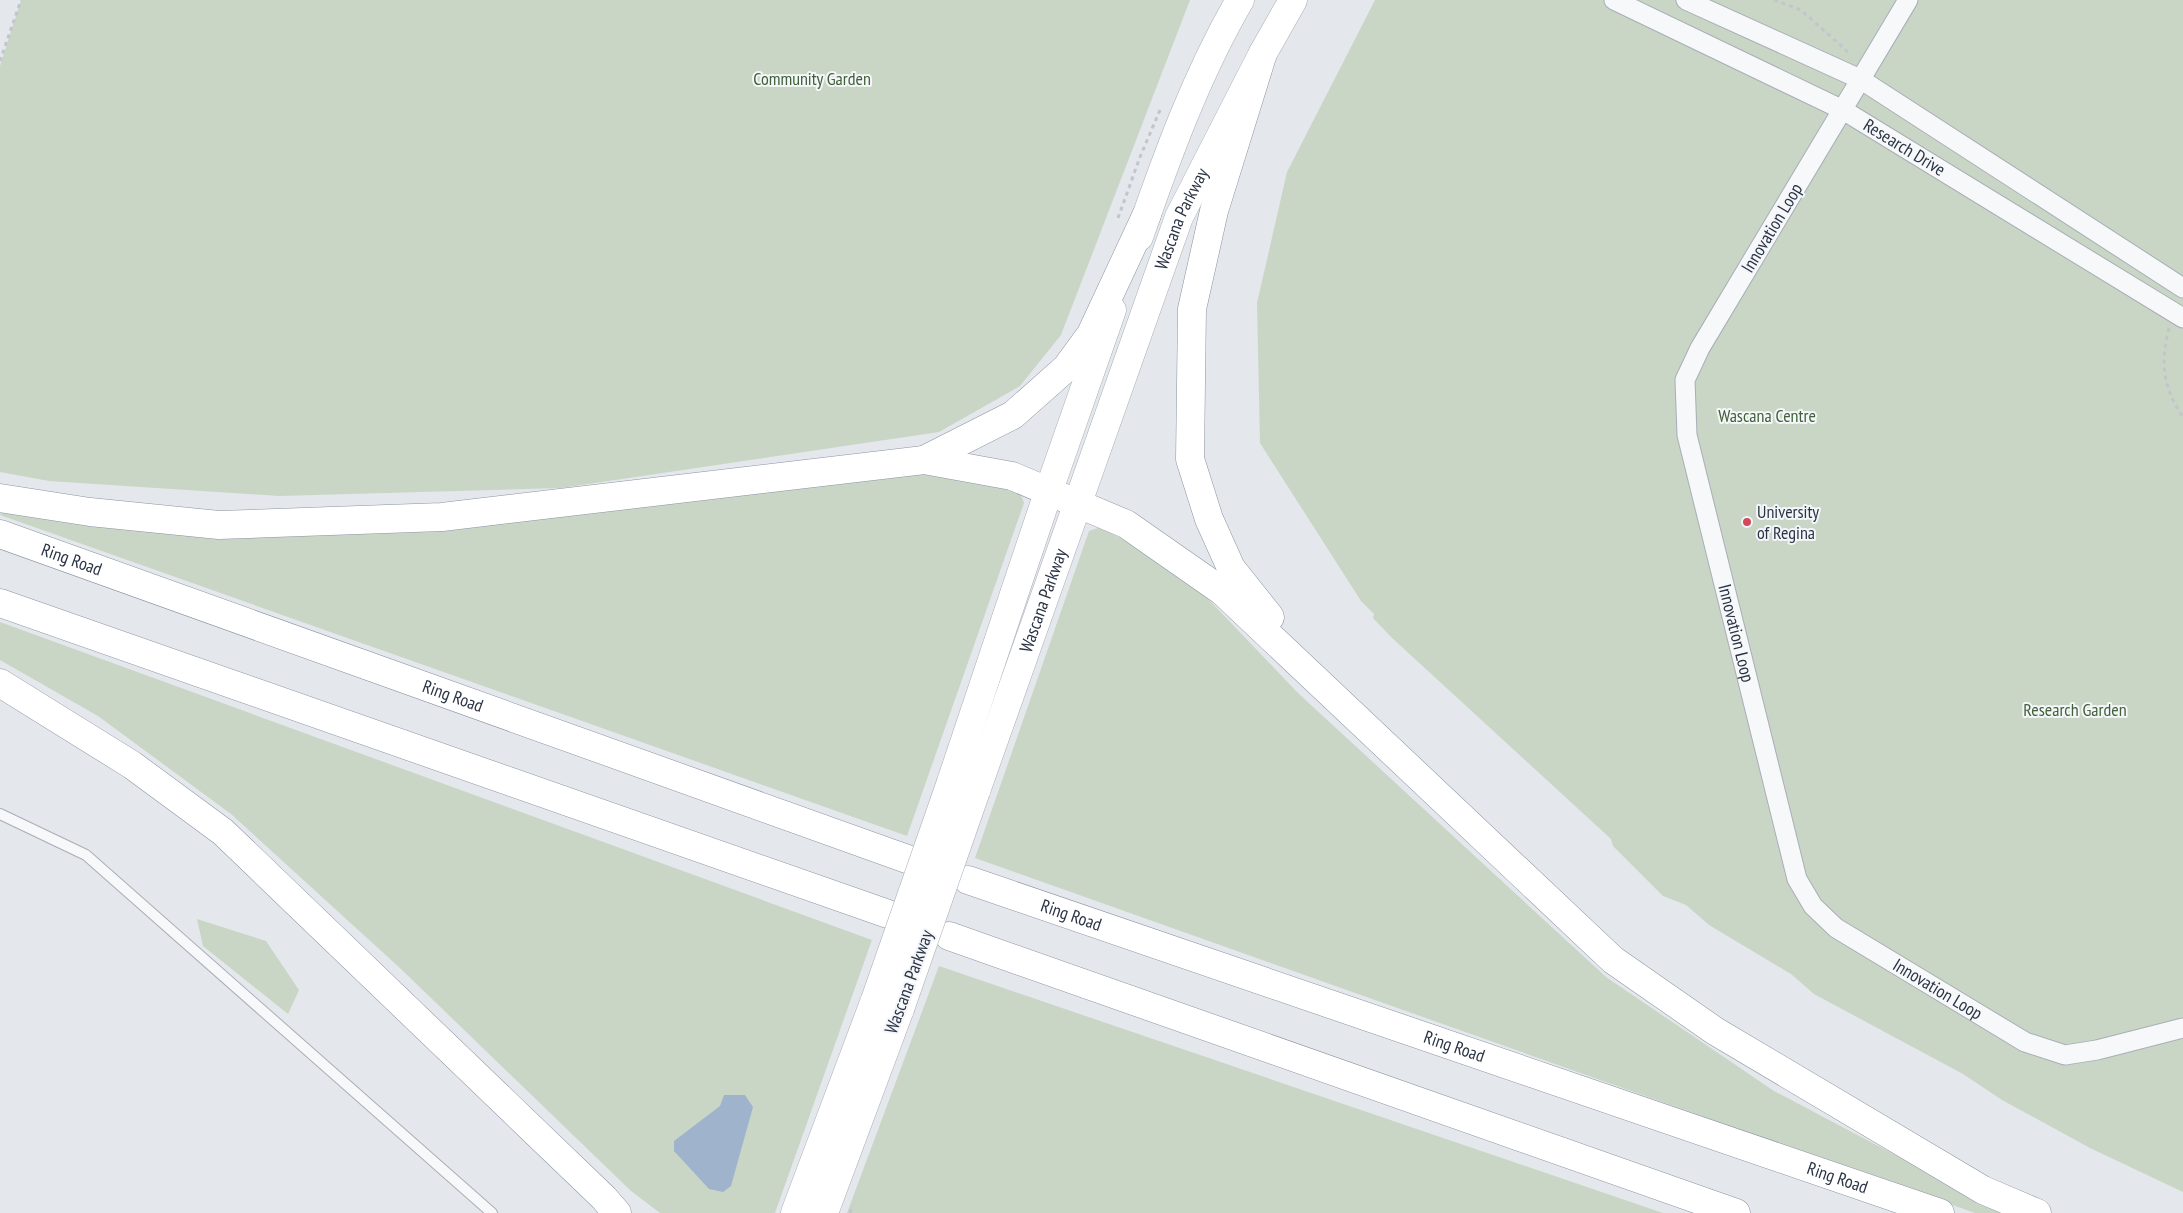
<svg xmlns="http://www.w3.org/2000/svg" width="2183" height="1213" font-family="'PT Sans Narrow',sans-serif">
	<rect width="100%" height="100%" fill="#e4e7ec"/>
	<g fill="#c9d6c5">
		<path d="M21,0H1190L1061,335L1020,386L939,432L561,488L279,496L49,481L0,472V66Z"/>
		<path d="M1375,0H2183V1192L2090,1148L2002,1100L1963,1074L1814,994L1791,974L1709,925L1686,905L1663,896L1613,846L1611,839L1391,637L1373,618L1374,614L1361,601L1260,443L1257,303L1287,172Z"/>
		<path d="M918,471L1019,489L1024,503L907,836L0,515L4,507L235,534Z"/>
		<path d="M1101,527L1187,577L1299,694L1606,977L1774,1091L1918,1167L2019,1213H1975L975,858L1089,531Z"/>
		<path d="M0,622L872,940L775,1213H660L631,1191L401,969L231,814L98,716L0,660Z"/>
		<path d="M197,919L266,941L299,990L288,1014L203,946Z"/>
		<path d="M939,966L1663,1213H847Z"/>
	</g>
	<path fill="#9fb4cc" d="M724,1095H745L753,1107L731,1186L723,1192L709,1189L674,1151V1141L720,1106Z"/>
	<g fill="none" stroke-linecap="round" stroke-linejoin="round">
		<g stroke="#a9aeb7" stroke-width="12">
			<path id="service" d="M0,814L86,855L492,1213"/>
		</g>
		<g stroke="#a9aeb7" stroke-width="21">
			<g id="minor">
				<path id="s1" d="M1614,0L1843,110L2183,318"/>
				<path d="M1686,0L1860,79L2183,288"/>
				<path id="s2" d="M1908,0L1700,348L1685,380L1687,435L1797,879L1813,906L1836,928L2025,1042L2065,1055L2097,1050L2183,1028"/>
			</g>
		</g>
		<g stroke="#a9aeb7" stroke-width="29">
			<g id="secondary">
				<path d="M1139,237C1167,156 1197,74 1240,0"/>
				<path d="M951,782L1049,490L1112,310"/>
				<path id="s3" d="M976,791L1179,217L1263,53L1293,0"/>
				<path d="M795,1213L875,1000"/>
				<path d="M824,1213L900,1009"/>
			</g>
		</g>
		<g stroke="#8b94a3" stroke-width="29">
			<g id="motorway">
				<path d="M1263,53L1214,211L1192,309L1190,459L1209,519L1231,568L1270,617"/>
				<path d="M924,460L1013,415L1066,368L1091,334L1147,214"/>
				<path d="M0,498L90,512L219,525L442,517L924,460L1012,476L1126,524L1222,591L1613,960L1715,1031L1983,1190L2037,1213"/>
				<path id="s4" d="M0,534L907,859"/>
				<path d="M0,603L888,914"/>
				<path d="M0,683L132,765L223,832L604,1198L617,1213"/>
				<path id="s5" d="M968,880L1940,1213"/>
				<path d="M949,936L1736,1213"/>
			</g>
		</g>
		<g stroke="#c2c5cb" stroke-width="3" stroke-dasharray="4 4" stroke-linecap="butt">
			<path d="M1774,0L1801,10L1848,52"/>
			<path d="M0,61L21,0"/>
			<path d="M1118,218L1140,157L1160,110"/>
			<path d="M2169,328C2160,362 2163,389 2183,417"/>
			<path d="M850,1213L853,1205"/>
		</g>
		<use href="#service" stroke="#f7f8fa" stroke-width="10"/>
		<use href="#minor" stroke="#f7f8fa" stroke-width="19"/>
		<use href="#secondary" stroke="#fff" stroke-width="28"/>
		<use href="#motorway" stroke="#fff" stroke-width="28"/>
		<g stroke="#a9aeb7" stroke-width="29" stroke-linecap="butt">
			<g id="secondary-bridge">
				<path d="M875,1000L951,782"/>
				<path d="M900,1009L976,791"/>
			</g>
		</g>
		<use href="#secondary-bridge" stroke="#fff" stroke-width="28"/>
	</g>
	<circle fill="#d1495b" stroke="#f4f6f9" stroke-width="2" cx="1747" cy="522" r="5"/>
	<g text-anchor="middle" stroke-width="4" stroke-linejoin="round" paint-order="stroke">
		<g font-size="18" fill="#3f6138" stroke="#f4f6f9">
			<text x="812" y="85">Community Garden</text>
			<text x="1767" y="422">Wascana Centre</text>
			<text x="2075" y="716">Research Garden</text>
		</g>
		<g font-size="18" fill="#2b3445" stroke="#f4f6f9">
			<text dy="6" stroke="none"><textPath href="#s1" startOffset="326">Research Drive</textPath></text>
			<text dy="6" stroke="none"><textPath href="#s3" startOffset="608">Wascana Parkway</textPath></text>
			<text transform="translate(1772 228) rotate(-59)" y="6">Innovation Loop</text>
			<text dy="6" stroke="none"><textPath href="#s4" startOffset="76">Ring Road</textPath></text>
			<text dy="6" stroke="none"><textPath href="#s3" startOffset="202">Wascana Parkway</textPath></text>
			<text dy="6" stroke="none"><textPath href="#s2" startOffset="700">Innovation Loop</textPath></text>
			<text dy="6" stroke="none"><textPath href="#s4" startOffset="481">Ring Road</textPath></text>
			<text dy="6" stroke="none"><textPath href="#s5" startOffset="109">Ring Road</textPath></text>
			<text transform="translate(909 982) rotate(-70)" y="6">Wascana Parkway</text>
			<text dy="6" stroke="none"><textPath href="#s2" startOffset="1135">Innovation Loop</textPath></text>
			<text dy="6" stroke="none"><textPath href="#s5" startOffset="514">Ring Road</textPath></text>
			<text dy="6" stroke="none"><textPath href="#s5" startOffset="919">Ring Road</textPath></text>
		</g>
		<g font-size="18" fill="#2b3445" stroke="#f4f6f9" text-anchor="start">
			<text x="1757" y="518">University<tspan x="1757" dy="21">of Regina</tspan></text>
		</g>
	</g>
</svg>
